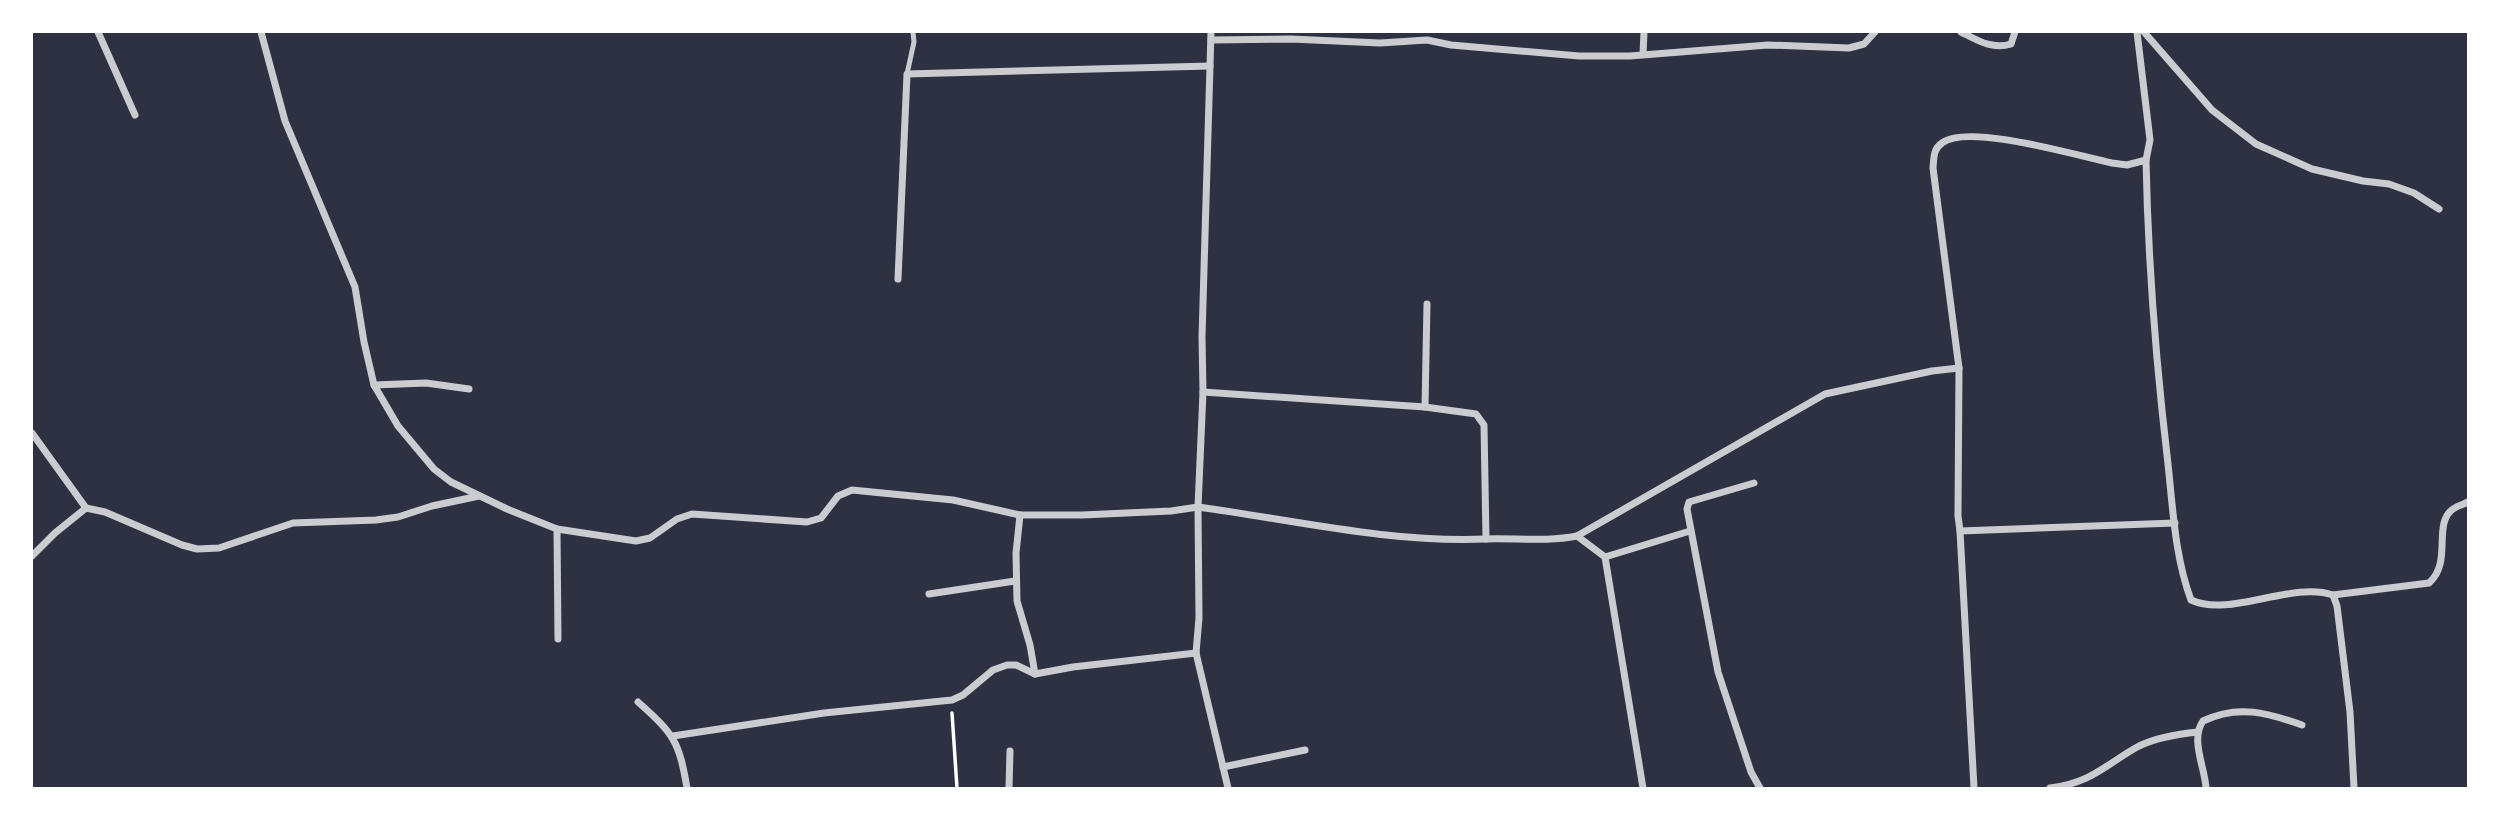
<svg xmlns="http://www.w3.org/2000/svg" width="2500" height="820" font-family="Montserrat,sans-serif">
	<rect width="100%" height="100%" fill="#2d3142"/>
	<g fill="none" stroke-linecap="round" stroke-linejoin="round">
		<path stroke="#fff" stroke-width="3.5" d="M952,713L957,788"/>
		<path stroke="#caccd0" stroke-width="5" d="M907,74L914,42L913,32"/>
		<g stroke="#caccd0" stroke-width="7">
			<path d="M98,32L135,115"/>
			<path d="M261,32L285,121L355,287L364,342L374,385L398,426L434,469L451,482L507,509L557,529L636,541L650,538L677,519L692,514L807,522L821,518L838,496L852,490L953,500L1020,515H1082L1171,511L1198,507C1294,520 1389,543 1486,539C1517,538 1546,542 1577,536L1825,394L1932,371L1959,368"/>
			<path d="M1211,32L1202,337L1203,392L1198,507L1199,618L1196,653L1228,788"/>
			<path d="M1961,32C1977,40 1992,50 2011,44L2015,32"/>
			<path d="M2137,32L2150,140L2146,160L2127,165L2112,163C2078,156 1968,123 1942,143C1933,149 1934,158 1933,168L1959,368L1958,516L1960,531L2175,523"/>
			<path d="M2144,32L2212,110L2256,144L2312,169L2363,181L2389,184L2414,193L2439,209"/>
			<path d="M1211,40L1291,39L1380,43L1427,40L1451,45L1579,56H1630L1768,45L1849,48L1864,44L1875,32"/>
			<path d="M1643,54L1644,32"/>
			<path d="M2146,160C2148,261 2156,363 2168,464C2173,510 2175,557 2191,600C2230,618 2291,581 2333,595L2429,583C2453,562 2432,524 2453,509C2457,506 2464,504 2468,502"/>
			<path d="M898,279L907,74L1210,66"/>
			<path d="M374,385L426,383L469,389"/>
			<path d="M1203,392L1425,407L1476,414L1484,425L1486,539"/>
			<path d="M1425,407L1427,304"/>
			<path d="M32,433L86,508"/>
			<path d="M1754,483L1689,502L1687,509L1718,672L1751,772L1760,788"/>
			<path d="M1020,515L1016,553L1017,601L1030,645L1035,674"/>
			<path d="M557,529L558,639"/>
			<path d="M1960,531L1974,788"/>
			<path d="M1577,536L1605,557L1643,788"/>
			<path d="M32,556L55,533L86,508L105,512L182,545L197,549L219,548L293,523L376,520L398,517L432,506L479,496"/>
			<path d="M1605,557L1690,531"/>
			<path d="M929,594L1015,581"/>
			<path d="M2333,595L2337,606L2350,712L2354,788"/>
			<path d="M638,702C674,734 679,741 687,788"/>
			<path d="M673,736L824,713L952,700L963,695L993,670L1007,665H1016L1035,674L1073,667L1196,653"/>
			<path d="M1223,767L1305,750"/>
			<path d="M1009,788L1010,751"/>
			<path d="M2050,788C2092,783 2106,764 2139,746C2158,737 2178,734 2198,732"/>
			<path d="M2206,788C2205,768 2190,739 2203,721C2238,704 2268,713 2302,725"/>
		</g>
	</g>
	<rect width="2500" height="820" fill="none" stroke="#ffffff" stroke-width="66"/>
</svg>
